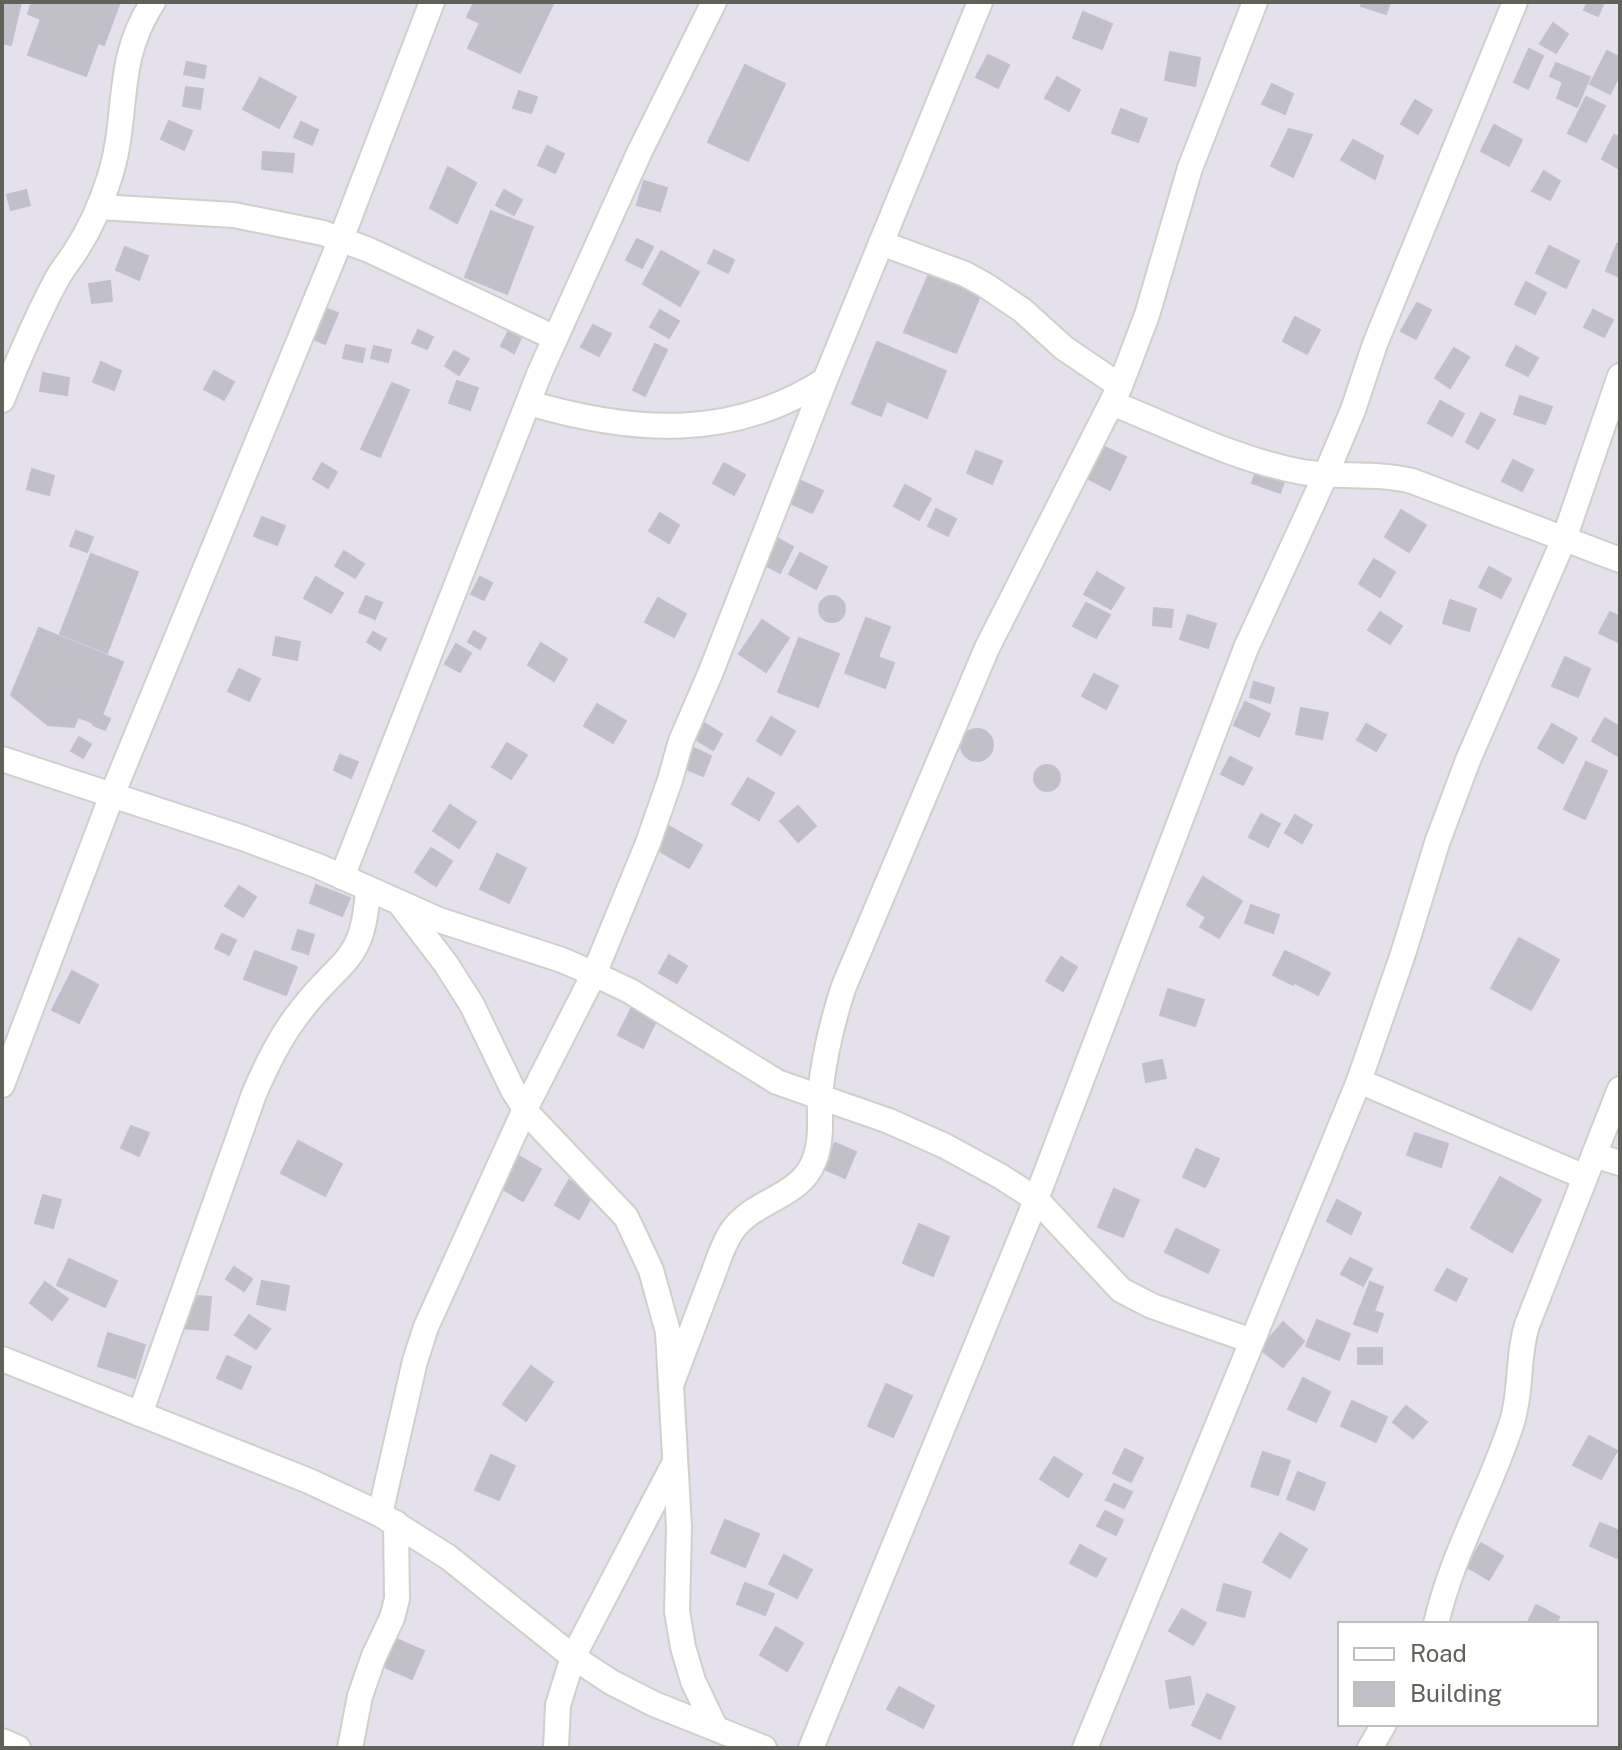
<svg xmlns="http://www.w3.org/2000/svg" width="1622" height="1750" font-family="'Public Sans',sans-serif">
	<rect width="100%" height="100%" fill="#e4e0ec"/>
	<g fill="#c1bfc8" stroke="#c3bed0" stroke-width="2">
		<path d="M2,2H21L11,45L2,43Z"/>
		<path d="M32,2H120L104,45L98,43L86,76L28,55L41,19L28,14Z"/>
		<path d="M474,2H554L520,73L468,48L480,23L467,17Z"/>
		<path d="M1362,2H1390L1386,14L1361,6Z"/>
		<path d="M1588,2H1604L1598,16L1584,10Z"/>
		<path d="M1083,12L1112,24L1102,49L1073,38Z"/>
		<path d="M1553,23L1568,34L1556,53L1540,44Z"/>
		<path d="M1529,49L1543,56L1528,89L1514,82Z"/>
		<path d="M1607,51L1620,58V74L1610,94L1590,84Z"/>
		<path d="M1170,52L1200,58L1195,86L1165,80Z"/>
		<path d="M988,55L1009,65L998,88L976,77Z"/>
		<path d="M187,62L206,66L204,78L184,74Z"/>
		<path d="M1556,63L1590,77L1577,107L1557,98L1563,82L1550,76Z"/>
		<path d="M745,65L785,84L748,161L708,142Z"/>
		<path d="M1057,77L1080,90L1069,111L1045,98Z"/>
		<path d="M260,78L296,97L279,128L243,109Z"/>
		<path d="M1272,84L1293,94L1285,114L1262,104Z"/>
		<path d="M186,87L203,89L200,109L183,106Z"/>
		<path d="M519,91L537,97L531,113L513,108Z"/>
		<path d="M1586,97L1605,106L1586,142L1568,133Z"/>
		<path d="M1415,100L1432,110L1418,134L1401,124Z"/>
		<path d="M1121,109L1147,119L1138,142L1112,133Z"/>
		<path d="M169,121L192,131L184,150L161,139Z"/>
		<path d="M301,122L318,130L312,145L294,137Z"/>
		<path d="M1494,125L1522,140L1509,166L1481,151Z"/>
		<path d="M1289,129L1312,135L1293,177L1271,166Z"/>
		<path d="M1614,135L1620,138V169L1602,159Z"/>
		<path d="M1353,140L1383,156L1375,179L1341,160Z"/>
		<path d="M547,146L564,154L555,173L538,165Z"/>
		<path d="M263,152L294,154L292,172L262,169Z"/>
		<path d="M448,167L476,183L457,223L430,208Z"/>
		<path d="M1544,171L1560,181L1550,200L1532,191Z"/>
		<path d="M644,181L667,188L660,211L637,205Z"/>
		<path d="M26,190L30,205L11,210L7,195Z"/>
		<path d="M504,190L522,200L514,215L496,205Z"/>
		<path d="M491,211L533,227L507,294L465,277Z"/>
		<path d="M637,239L653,247L642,268L626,260Z"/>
		<path d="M1617,244L1620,245V277L1606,271Z"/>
		<path d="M1549,246L1579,261L1566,288L1536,273Z"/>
		<path d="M125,247L148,256L139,280L116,270Z"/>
		<path d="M714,250L734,260L728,273L708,263Z"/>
		<path d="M661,251L699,272L680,306L643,284Z"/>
		<path d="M929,274L980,296L956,353L904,332Z"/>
		<path d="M110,281L112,301L92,303L89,284Z"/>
		<path d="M1526,282L1546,293L1535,314L1515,304Z"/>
		<path d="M1417,303L1431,310L1416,339L1401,331Z"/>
		<path d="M317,305L338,313L325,344L304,335Z"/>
		<path d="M660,310L679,321L669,338L650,327Z"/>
		<path d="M1593,310L1613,320L1604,337L1584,327Z"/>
		<path d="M1295,317L1320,330L1307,354L1283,341Z"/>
		<path d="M593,325L611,334L599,356L581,347Z"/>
		<path d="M418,330L433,337L427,349L412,343Z"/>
		<path d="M508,332L521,338L514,353L501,346Z"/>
		<path d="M877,342L946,371L927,418L887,401L881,416L852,404Z"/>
		<path d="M655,344L667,350L645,396L633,390Z"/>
		<path d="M346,345L365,349L362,362L343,358Z"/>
		<path d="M374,346L391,350L388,362L371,358Z"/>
		<path d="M1516,346L1538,358L1528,376L1506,365Z"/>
		<path d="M1454,348L1469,357L1450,388L1435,378Z"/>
		<path d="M454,351L469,359L459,375L445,366Z"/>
		<path d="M101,362L121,371L114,390L93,382Z"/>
		<path d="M214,371L234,382L224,400L204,389Z"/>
		<path d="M43,373L69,378L67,395L40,391Z"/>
		<path d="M457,381L478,388L470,410L449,403Z"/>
		<path d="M392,383L409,390L380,457L361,449Z"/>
		<path d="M1520,396L1552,407L1545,424L1514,414Z"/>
		<path d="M1440,401L1464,414L1452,436L1428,423Z"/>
		<path d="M1481,413L1495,420L1478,449L1466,442Z"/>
		<path d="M1096,443L1126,457L1110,490L1081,475Z"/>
		<path d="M976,451L1002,461L992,484L967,473Z"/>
		<path d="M1513,460L1533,470L1522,491L1502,481Z"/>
		<path d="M1260,462L1287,473L1280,493L1252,483Z"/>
		<path d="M322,463L337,472L328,488L313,479Z"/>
		<path d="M724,463L745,475L734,495L713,483Z"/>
		<path d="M32,469L54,476L49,495L27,489Z"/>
		<path d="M801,481L823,491L812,513L790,503Z"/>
		<path d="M905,485L931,499L919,520L894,506Z"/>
		<path d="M936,509L956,519L948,536L928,526Z"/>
		<path d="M1401,510L1426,525L1409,552L1385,537Z"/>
		<path d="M660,513L679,525L669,543L649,531Z"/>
		<path d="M262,517L285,526L277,545L254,536Z"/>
		<path d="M76,531L93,537L87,552L70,546Z"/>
		<path d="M773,536L793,547L780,573L759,562Z"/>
		<path d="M344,551L364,564L355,578L335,566Z"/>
		<path d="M800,553L827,567L816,589L789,574Z"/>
		<path d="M91,554L138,572L107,653L60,634Z"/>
		<path d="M1374,559L1395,572L1380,597L1359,584Z"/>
		<path d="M1489,567L1511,579L1501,598L1479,587Z"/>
		<path d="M1097,572L1124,588L1111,609L1084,594Z"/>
		<path d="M316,577L343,593L331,613L304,598Z"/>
		<path d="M480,577L492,583L484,600L471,594Z"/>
		<circle cx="832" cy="609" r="13"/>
		<path d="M366,596L382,603L375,619L359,612Z"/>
		<path d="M658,598L686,614L674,637L645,622Z"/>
		<path d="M1450,600L1476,609L1469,631L1443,623Z"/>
		<path d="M1086,603L1110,615L1096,638L1073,626Z"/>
		<path d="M1154,608L1173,610L1171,627L1153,625Z"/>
		<path d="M1380,612L1402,626L1390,644L1368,630Z"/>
		<path d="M1610,612L1620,617V643L1599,633Z"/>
		<path d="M1188,615L1216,624L1208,648L1180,639Z"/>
		<path d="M866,618L890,627L878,657L894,663L885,688L845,673Z"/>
		<path d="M762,620L789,638L766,672L739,654Z"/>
		<path d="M39,628L123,662L98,725L78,717L74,727L48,725L11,695Z"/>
		<path d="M474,631L486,638L480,649L468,642Z"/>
		<path d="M373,632L386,639L380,650L367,642Z"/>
		<path d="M276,637L300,642L297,660L273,655Z"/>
		<path d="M799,638L839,654L818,707L778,692Z"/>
		<path d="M541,643L567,659L554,681L528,665Z"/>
		<path d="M456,644L471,653L460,672L445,664Z"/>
		<path d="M1565,657L1590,669L1578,697L1552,686Z"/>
		<path d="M239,669L260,679L249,701L228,691Z"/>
		<path d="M1094,674L1118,686L1106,709L1082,696Z"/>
		<path d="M1254,682L1274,688L1270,703L1250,697Z"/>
		<path d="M58,690L76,696L71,709L53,703Z"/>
		<path d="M1245,702L1270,714L1259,737L1234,725Z"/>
		<path d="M597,704L626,721L613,743L584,726Z"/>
		<path d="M1301,708L1328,713L1322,739L1296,734Z"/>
		<path d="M98,713L110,719L105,730L93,725Z"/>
		<path d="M771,717L795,731L781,755L757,741Z"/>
		<path d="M1605,718L1620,727V757L1592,741Z"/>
		<path d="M704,723L722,734L713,750L695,739Z"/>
		<path d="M1366,724L1386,735L1376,751L1357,740Z"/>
		<path d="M1552,724L1577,738L1563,763L1538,748Z"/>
		<circle cx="977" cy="745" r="16"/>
		<path d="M79,737L91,744L83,758L71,751Z"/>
		<path d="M507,743L527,755L511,779L492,767Z"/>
		<path d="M685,744L711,756L703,776L676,765Z"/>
		<path d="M340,755L358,762L351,778L334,770Z"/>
		<path d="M1230,757L1252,768L1243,785L1221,774Z"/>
		<path d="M1586,762L1607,771L1585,819L1564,809Z"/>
		<circle cx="1047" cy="778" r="13"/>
		<path d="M748,778L774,793L759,820L732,804Z"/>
		<path d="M450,805L476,822L459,848L433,831Z"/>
		<path d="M798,806L816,826L798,842L780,821Z"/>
		<path d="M1261,814L1280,824L1268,847L1249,837Z"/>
		<path d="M1295,815L1312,825L1302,843L1285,833Z"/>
		<path d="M667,825L702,845L689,868L654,848Z"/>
		<path d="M431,848L452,861L436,886L415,872Z"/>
		<path d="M497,854L526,868L509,903L480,889Z"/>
		<path d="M1203,877L1242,901L1219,938L1200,927L1206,917L1187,905Z"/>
		<path d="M316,885L350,898L342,916L310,903Z"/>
		<path d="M239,886L256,897L243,917L225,906Z"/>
		<path d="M1251,905L1279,915L1273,933L1245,923Z"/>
		<path d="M298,930L314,935L308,954L292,949Z"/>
		<path d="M222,934L236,940L229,955L215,948Z"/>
		<path d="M1519,938L1559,960L1531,1010L1491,988Z"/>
		<path d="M255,951L297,967L286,995L244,979Z"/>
		<path d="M1285,951L1306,961L1293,985L1273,975Z"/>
		<path d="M669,955L687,966L677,983L659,973Z"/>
		<path d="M1061,957L1077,967L1063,991L1046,981Z"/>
		<path d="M1306,961L1330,973L1318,995L1295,983Z"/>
		<path d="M72,971L98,985L79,1023L52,1010Z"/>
		<path d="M1168,989L1204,1000L1195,1026L1160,1015Z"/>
		<path d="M633,1005L658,1017L643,1048L618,1035Z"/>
		<path d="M1162,1060L1166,1078L1146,1082L1143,1064Z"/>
		<path d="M131,1126L149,1133L139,1156L121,1148Z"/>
		<path d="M1415,1133L1448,1144L1441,1167L1407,1155Z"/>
		<path d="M298,1141L342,1164L325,1196L281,1173Z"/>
		<path d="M835,1143L856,1152L845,1178L824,1169Z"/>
		<path d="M1196,1149L1219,1159L1205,1187L1183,1177Z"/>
		<path d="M512,1152L541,1169L523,1201L494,1184Z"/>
		<path d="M1500,1177L1541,1200L1512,1252L1471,1228Z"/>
		<path d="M569,1180L593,1194L579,1219L555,1205Z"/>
		<path d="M1114,1189L1139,1200L1123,1237L1098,1227Z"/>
		<path d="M43,1195L61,1200L53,1228L35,1223Z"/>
		<path d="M1337,1200L1361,1213L1351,1234L1327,1221Z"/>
		<path d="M919,1224L949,1237L933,1276L903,1263Z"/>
		<path d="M1176,1229L1219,1250L1208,1273L1165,1252Z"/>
		<path d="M1350,1258L1372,1269L1363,1286L1341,1274Z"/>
		<path d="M69,1259L117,1281L105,1307L57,1285Z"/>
		<path d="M234,1267L252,1279L244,1291L226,1279Z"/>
		<path d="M1447,1269L1467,1279L1456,1301L1435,1290Z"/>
		<path d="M262,1281L289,1286L285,1310L257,1304Z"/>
		<path d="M45,1282L68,1299L52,1320L30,1303Z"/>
		<path d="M1370,1282L1383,1287L1374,1311L1361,1306Z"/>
		<path d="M183,1295L211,1297L208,1330L180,1328Z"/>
		<path d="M1360,1307L1383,1314L1377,1332L1354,1324Z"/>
		<path d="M249,1315L270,1329L256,1349L235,1335Z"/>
		<path d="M1317,1320L1350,1334L1339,1360L1306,1346Z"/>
		<path d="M1283,1322L1304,1341L1283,1367L1260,1349Z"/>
		<path d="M108,1333L145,1345L135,1378L98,1366Z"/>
		<rect x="1358" y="1348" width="24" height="16"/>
		<path d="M227,1356L251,1367L241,1389L217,1378Z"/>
		<path d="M531,1366L553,1382L526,1421L503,1404Z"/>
		<path d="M1303,1378L1330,1392L1316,1422L1288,1409Z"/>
		<path d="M886,1384L912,1396L893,1437L868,1426Z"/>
		<path d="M1352,1401L1387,1417L1376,1442L1341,1426Z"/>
		<path d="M1406,1406L1427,1422L1413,1438L1393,1422Z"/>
		<path d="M1589,1436L1617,1451L1601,1479L1573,1465Z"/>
		<path d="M1125,1449L1143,1458L1131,1482L1113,1473Z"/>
		<path d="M1263,1452L1290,1461L1278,1495L1251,1486Z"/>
		<path d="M491,1455L515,1466L499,1500L475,1490Z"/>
		<path d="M1054,1457L1082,1474L1068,1497L1040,1479Z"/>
		<path d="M1298,1472L1325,1483L1314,1510L1287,1499Z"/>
		<path d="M1114,1484L1132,1492L1124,1508L1106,1500Z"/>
		<path d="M1105,1511L1123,1520L1116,1535L1097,1526Z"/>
		<path d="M725,1520L759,1534L745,1567L711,1553Z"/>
		<path d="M1600,1523L1620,1531V1550L1617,1558L1590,1546Z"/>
		<path d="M1280,1533L1307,1549L1290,1578L1263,1562Z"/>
		<path d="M1481,1543L1503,1556L1489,1580L1467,1567Z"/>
		<path d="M1080,1545L1106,1559L1096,1577L1070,1563Z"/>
		<path d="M784,1555L812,1570L797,1598L769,1584Z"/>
		<path d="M745,1583L774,1594L765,1615L737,1604Z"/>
		<path d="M1224,1584L1251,1592L1244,1617L1217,1610Z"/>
		<path d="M1536,1605L1559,1617L1556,1624H1527Z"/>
		<path d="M1182,1609L1206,1623L1193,1645L1169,1631Z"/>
		<path d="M776,1627L803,1643L787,1671L760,1655Z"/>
		<path d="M387,1635L424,1651L412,1679L375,1663Z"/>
		<path d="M1190,1677L1194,1704L1170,1708L1166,1681Z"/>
		<path d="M899,1687L934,1706L923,1728L887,1709Z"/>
		<path d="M1207,1694L1235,1707L1220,1739L1192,1725Z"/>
	</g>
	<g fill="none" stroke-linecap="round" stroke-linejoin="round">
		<g stroke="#ced0c9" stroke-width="28">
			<g id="street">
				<path d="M99,207L234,215L323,233L369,250L555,338"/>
				<path d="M881,243L965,274L985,285L1022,310L1064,348L1120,386"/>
				<path d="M2,400C19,358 36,317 58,277C63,268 70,260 75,252C90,229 101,205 109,179C130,116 113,63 153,2"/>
				<path d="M529,403C632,433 731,441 825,380"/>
				<path d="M1112,403C1174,428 1237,460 1302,472C1339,478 1375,472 1412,481L1620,560"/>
				<path d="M2,759L243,838L318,866L439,920L562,960L594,974L630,991L777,1082L889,1121L945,1146L1000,1176L1036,1199L1121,1290L1152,1306L1252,1341"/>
				<path d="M342,877L540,372L640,151L714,2"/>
				<path d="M401,905L446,964L472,1005L513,1090L529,1115L626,1217L651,1270L668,1332L679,1527L677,1611L683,1647L693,1681L715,1727"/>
				<path d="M1359,1081L1585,1177"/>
				<path d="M2,1085L112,795L341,239L432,2"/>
				<path d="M1594,1155L1620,1163"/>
				<path d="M2,1359L309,1481L380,1514L448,1557L573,1657L611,1682L654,1704L764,1748"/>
				<path d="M671,1385C684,1351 697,1316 710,1282C717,1265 722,1245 732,1231C754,1199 800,1198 814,1161C823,1139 819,1117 820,1094C824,1057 832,1022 844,986L987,648L1120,386L1147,315L1190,168L1255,2"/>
				<path d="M140,1414L254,1094C267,1064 281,1035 302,1009C342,957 363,964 368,890"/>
				<path d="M380,1514L415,1361L426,1327L525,1109L594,974L648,843L670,780L681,741L710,674L825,380L980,2"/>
				<path d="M1436,1624C1452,1553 1490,1491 1512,1422C1522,1390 1517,1357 1527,1325L1620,1089"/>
				<path d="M2,1741L18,1748"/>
				<path d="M350,1748L360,1696L374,1656L392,1618L397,1599L396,1523"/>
				<path d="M556,1748L558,1705L573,1657L675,1462"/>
				<path d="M811,1748L1030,1215L1246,648L1326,474L1353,410L1375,344L1515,2"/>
				<path d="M1085,1748L1359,1081L1403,954L1437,843L1468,760L1564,539L1620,376"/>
				<path d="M1370,1748L1384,1724"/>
			</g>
		</g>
		<use href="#street" stroke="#fff" stroke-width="24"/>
	</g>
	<rect width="1622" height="1750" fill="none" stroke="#606159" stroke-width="8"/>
	<rect x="1338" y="1622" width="260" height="104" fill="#ffffff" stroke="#bfc0bd" stroke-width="2"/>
	<rect x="1354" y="1648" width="40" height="12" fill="#ffffff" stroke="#bfc0bd" stroke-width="2"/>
	<text x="1410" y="1662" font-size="24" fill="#606159">Road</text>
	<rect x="1354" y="1682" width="40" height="24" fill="#c1bfc8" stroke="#bfc0bd" stroke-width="2"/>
	<text x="1410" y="1702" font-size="24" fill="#606159">Building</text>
</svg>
